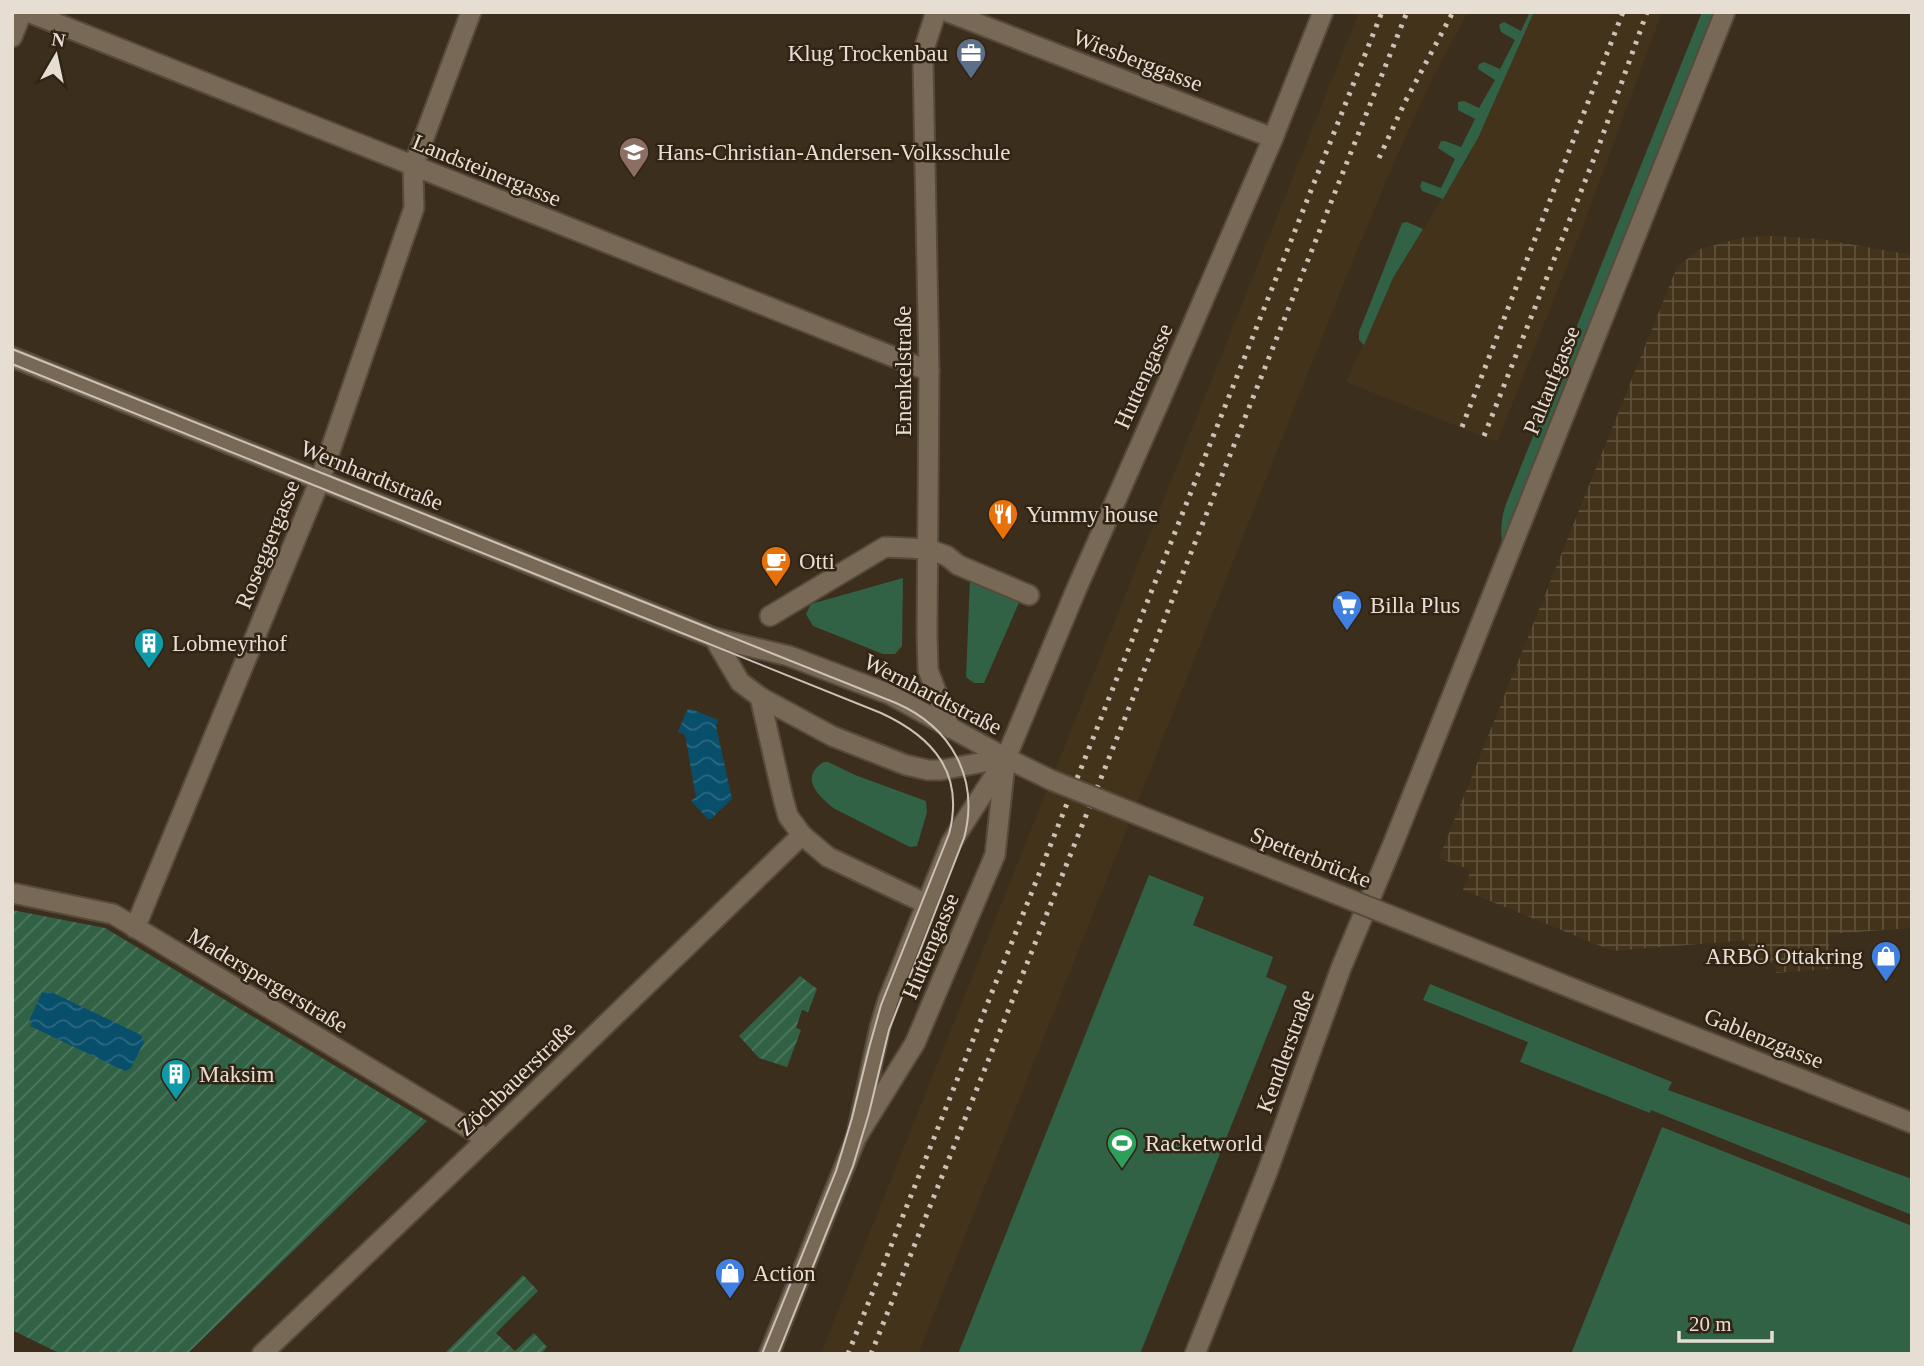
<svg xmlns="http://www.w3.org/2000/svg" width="1924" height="1366" font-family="'Times New Roman',serif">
	<defs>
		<pattern id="industrial-grid" width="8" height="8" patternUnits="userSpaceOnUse" patternTransform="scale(1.75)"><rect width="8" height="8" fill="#44331b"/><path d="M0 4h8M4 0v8" fill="none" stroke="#5f503b"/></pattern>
		<pattern id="garden-furrows" width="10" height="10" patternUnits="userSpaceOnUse" patternTransform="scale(1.75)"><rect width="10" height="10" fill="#316246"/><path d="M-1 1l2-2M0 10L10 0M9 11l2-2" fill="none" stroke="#4f7860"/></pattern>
		<pattern id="water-waves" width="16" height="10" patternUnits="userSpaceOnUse" patternTransform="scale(1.75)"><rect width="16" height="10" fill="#084f6c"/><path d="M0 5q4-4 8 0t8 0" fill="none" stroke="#2c6880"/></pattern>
	</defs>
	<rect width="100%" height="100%" fill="#3c2e1d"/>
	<g fill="#44331b">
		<path d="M1359,12H1468L1433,77L1392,167L1349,270L918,1354H821Z"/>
		<path d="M1534,12H1662L1583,226L1497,442L1346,382L1393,278L1469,156Z"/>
	</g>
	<path fill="url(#industrial-grid)" d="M1773,236L1821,239L1912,255V928L1828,934L1831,969L1776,973L1775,962L1754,963V950H1749L1748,940L1613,951L1463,890L1471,870L1439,858L1677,267L1700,249L1745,237Z"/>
	<g fill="#316246">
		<path d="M1530,12H1534L1478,138L1443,199L1422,191L1420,186L1422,181L1441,188L1455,159L1438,148L1441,141H1445L1461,147L1475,119L1458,110V102L1464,101L1479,108L1495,80L1478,69L1479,64L1484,62L1500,69L1515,40L1501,32L1499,25L1504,22L1521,31Z"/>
		<path d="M1702,12H1717L1505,544L1502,541C1500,528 1502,516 1506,504Z"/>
		<path d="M1407,222L1423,229L1393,278L1364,345L1359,340V332L1402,223Z"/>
		<path d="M903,578L902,646L895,654H883L813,626L806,614L811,604Z"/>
		<path d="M970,579L1021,598L984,683H974L966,677Z"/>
		<path d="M824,762H828L855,775L926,801L927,812L917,846L910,847L835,809C819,797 798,777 824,762Z"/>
		<path d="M1149,875L1204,897L1193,925L1273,957L1266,977L1287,986L1140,1354H958Z"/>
		<path d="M1430,984L1672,1082L1668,1090L1912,1179V1215L1651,1110L1650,1113L1520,1062L1528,1042L1423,1000Z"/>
		<path d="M1662,1127L1912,1226V1354H1571Z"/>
	</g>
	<g fill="url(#garden-furrows)">
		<path d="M12,910L105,928L427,1121L187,1354H61L12,1330Z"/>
		<path d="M800,976L817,989L808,1012L802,1010L796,1028L801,1030L787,1067L759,1058L739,1036Z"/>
		<path d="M523,1275L538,1291L496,1333L515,1351L534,1333L547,1347L541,1354H444Z"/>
	</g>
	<g fill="url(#water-waves)">
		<path d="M691,709L718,720L716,726L732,799L711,819H708L691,801L696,797L685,735L678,732L687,710Z"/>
		<path d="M47,990L141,1035L144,1042L131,1068L125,1071L30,1026L32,1023L29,1021L42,992L45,993Z"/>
	</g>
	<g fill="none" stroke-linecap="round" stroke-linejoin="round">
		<g stroke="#564a3b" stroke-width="23">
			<path id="pedestrian" d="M770,616L885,547L928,549L947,556L958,565L1029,595"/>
		</g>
		<g stroke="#564a3b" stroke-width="23">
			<g id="minor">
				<path d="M28,12L929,371"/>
				<path d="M936,12L925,46L923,60L929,371L927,634L928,670L950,728"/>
				<path d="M948,12L1273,138"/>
				<path d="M12,37L22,12"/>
				<path d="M760,697L783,798L788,816L802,835L828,857L927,904"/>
				<path d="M12,893L113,914L487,1139"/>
				<path d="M135,928L320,480L414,208L413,167L471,12"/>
				<path d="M262,1354L487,1139L802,835"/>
				<path d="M1195,1354L1268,1170L1341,968L1393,844L1725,12"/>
			</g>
		</g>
		<g stroke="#564a3b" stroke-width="23">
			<g id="tertiary">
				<path d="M856,1138L880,1027L888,1000L951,843L1006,758L1076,590L1158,405L1273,138L1323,12"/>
				<path d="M769,1354L856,1138L915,1043L995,855L1005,763"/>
			</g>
		</g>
		<g stroke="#564a3b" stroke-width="23">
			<g id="secondary">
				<path d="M12,357L714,638L789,656L889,694L1006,758L1051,780"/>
				<path d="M714,638L740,682L760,697L832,736L906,765L928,770H941L1006,758"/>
				<path d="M1599,999L1912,1123"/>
			</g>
		</g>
		<use href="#pedestrian" stroke="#786956" stroke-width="19"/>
		<use href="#minor" stroke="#786956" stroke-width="19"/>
		<use href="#tertiary" stroke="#786956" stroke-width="19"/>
		<use href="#secondary" stroke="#786956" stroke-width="19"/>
		<g stroke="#cbc1b6" stroke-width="2">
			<path d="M12,349L896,703C951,727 980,778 964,838L889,1030L869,1113L853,1166L778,1354"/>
			<path d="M12,364L881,713C933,737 965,773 949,834L881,1005L869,1048L852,1118L836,1171L762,1354"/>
		</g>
		<g stroke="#cbc1b6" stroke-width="5" stroke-dasharray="3.5 7" stroke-linecap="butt">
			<path d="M1379,158L1405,102L1453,12"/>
			<path d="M1462,427L1623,12"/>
			<path d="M1484,436L1597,151L1647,12"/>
			<path d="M848,1354L1382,12"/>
			<path d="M871,1354L1407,12"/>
		</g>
		<g stroke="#564a3b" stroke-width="23" stroke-linecap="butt">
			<path id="secondary-bridge" d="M1051,780L1599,999"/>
		</g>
		<use href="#secondary-bridge" stroke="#786956" stroke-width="19"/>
	</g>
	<defs>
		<g id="office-pin" transform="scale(1.575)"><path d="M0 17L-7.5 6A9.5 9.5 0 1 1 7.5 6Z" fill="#5c6f8a" stroke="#322414"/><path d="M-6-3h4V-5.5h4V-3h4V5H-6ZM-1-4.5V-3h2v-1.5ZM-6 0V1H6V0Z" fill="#fff"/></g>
		<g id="school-pin" transform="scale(1.575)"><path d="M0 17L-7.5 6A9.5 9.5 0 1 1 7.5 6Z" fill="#8d6e63" stroke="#322414"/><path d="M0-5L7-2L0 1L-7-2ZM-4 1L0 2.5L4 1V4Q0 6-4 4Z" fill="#fff"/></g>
		<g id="restaurant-pin" transform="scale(1.575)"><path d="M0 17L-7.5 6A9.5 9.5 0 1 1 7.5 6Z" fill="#e8710a" stroke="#322414"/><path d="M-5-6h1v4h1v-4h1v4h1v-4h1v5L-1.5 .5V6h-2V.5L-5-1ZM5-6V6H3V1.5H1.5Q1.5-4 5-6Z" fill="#fff"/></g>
		<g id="cafe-pin" transform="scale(1.575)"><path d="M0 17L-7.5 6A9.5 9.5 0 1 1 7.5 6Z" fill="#e8710a" stroke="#322414"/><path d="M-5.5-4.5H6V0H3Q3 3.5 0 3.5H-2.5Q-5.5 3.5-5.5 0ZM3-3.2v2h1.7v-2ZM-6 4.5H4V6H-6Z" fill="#fff"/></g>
		<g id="supermarket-pin" transform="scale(1.575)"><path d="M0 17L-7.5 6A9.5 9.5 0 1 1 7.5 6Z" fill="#3f7fe0" stroke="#322414"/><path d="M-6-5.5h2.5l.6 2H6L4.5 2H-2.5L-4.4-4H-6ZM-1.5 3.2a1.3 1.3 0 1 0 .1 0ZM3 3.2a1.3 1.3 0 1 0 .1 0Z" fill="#fff"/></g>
		<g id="building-pin" transform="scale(1.575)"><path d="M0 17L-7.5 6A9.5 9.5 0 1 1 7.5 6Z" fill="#0f9aa8" stroke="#322414"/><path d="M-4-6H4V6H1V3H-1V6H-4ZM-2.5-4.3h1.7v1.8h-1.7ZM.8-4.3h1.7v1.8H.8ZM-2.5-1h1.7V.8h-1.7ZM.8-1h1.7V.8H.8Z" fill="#fff"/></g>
		<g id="shop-pin" transform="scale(1.575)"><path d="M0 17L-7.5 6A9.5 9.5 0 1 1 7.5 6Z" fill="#3f7fe0" stroke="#322414"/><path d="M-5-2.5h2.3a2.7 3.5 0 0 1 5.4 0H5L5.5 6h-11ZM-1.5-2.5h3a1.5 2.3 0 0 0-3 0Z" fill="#fff"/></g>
		<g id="stadium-pin" transform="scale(1.575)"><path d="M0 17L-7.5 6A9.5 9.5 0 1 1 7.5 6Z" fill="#2e9e5b" stroke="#322414"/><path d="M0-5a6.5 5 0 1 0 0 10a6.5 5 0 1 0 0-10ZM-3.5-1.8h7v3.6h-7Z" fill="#fff"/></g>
	</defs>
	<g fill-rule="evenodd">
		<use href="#office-pin" x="971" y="53"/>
		<use href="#school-pin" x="634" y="152"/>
		<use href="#restaurant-pin" x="1003" y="514"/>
		<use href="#cafe-pin" x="776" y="561"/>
		<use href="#supermarket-pin" x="1347" y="605"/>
		<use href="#building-pin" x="149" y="643"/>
		<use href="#shop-pin" x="1886" y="956"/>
		<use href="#building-pin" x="176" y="1074"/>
		<use href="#stadium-pin" x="1122" y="1143"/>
		<use href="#shop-pin" x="730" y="1273"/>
	</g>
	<g text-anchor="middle" stroke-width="5" stroke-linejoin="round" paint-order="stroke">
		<g font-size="23" fill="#e6ddd3" stroke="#322414" text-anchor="start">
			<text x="948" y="61" text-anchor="end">Klug Trockenbau</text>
			<text x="657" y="160">Hans-Christian-Andersen-Volksschule</text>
			<text x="1026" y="522">Yummy house</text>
			<text x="799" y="569">Otti</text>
			<text x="1370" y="613">Billa Plus</text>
			<text x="172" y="651">Lobmeyrhof</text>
			<text x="1863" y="964" text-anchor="end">ARBÖ Ottakring</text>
			<text x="199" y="1082">Maksim</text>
			<text x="1145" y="1151">Racketworld</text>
			<text x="753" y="1281">Action</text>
		</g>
		<g font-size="23" fill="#e6ddd3" stroke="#322414">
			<text transform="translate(1138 60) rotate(21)" y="8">Wiesberggasse</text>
			<text transform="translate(487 170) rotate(22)" y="8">Landsteinergasse</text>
			<text transform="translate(903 371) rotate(-90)" y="8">Enenkelstraße</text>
			<text transform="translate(1143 376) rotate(-66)" y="8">Huttengasse</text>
			<text transform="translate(1551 380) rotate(-68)" y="8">Paltaufgasse</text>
			<text transform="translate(372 475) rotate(22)" y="8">Wernhardtstraße</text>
			<text transform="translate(267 544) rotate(-68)" y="8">Roseggergasse</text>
			<text transform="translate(933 694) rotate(27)" y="8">Wernhardtstraße</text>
			<text transform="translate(1311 857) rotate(22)" y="8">Spetterbrücke</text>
			<text transform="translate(930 946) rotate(-67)" y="8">Huttengasse</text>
			<text transform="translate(268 980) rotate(31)" y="8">Maderspergerstraße</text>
			<text transform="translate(1764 1038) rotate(22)" y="8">Gablenzgasse</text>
			<text transform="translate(1285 1051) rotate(-70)" y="8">Kendlerstraße</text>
			<text transform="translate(516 1078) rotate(-44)" y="8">Zöchbauerstraße</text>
		</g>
	</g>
	<rect width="1924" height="1366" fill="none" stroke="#e6ddd3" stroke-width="28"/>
	<g transform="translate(56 56) rotate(9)" stroke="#322414" stroke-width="5" paint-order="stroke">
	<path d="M0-5L12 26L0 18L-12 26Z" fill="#e6ddd3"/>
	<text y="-10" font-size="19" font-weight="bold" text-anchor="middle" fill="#e6ddd3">N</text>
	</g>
	<path d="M1679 1331v10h93v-10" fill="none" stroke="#e6ddd3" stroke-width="3.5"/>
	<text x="1689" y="1331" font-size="21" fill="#e6ddd3" stroke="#322414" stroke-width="5" paint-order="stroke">20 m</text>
</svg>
